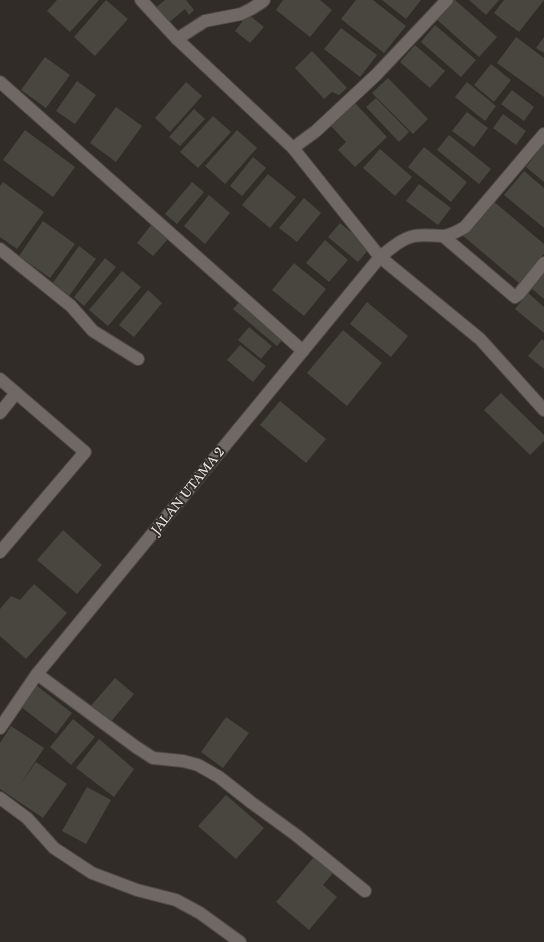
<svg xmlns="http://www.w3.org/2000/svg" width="544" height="942" font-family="'Libre Baskerville',serif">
	<rect width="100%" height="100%" fill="#322c28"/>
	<g fill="#49453f">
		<path d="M57,0H99L70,32L47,11Z"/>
		<path d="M106,0L128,19L95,56L74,37Z"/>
		<path d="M165,0H186L194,10L189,15L185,9L166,25L153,10Z"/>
		<path d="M283,0H320L332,10L310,37L276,10Z"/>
		<path d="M356,0H373L406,26L384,53L341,19Z"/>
		<path d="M382,0H421L406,19Z"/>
		<path d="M451,0H455L497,37L479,57L435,18Z"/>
		<path d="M469,0H499L486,15Z"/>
		<path d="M504,0H544L519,32L494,13Z"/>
		<path d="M248,14L264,27L250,43L235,31Z"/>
		<path d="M435,25L476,60L461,77L421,42Z"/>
		<path d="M341,28L377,55L360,77L324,49Z"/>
		<path d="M516,37L544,58V97L497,63Z"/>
		<path d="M544,37V53L536,48Z"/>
		<path d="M415,45L445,71L430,88L400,62Z"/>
		<path d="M312,51L347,88L339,95L332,92L324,99L295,68Z"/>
		<path d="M45,57L70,75L46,108L21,90Z"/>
		<path d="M491,64L511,80L494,102L474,85Z"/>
		<path d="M388,78L428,119L413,134L372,93Z"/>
		<path d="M77,81L96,95L75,124L56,111Z"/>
		<path d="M186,82L202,96L170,132L155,118Z"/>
		<path d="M467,82L496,106L485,121L455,97Z"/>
		<path d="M512,90L534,107L524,121L501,104Z"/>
		<path d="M376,98L409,132L399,142L366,107Z"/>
		<path d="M354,102L387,137L355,167L338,150L346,142L330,125Z"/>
		<path d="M116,107L142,126L116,162L90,143Z"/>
		<path d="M194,109L205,119L180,146L169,137Z"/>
		<path d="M467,112L488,128L474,147L452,131Z"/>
		<path d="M503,114L526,131L516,145L493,128Z"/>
		<path d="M213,116L231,132L198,168L180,152Z"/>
		<path d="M25,130L75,167L53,197L3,160Z"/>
		<path d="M237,130L257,148L225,184L205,166Z"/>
		<path d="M449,135L491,169L479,184L437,150Z"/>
		<path d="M544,144V182L526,167Z"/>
		<path d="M424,147L467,182L451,202L408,167Z"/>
		<path d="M380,149L412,177L395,196L363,168Z"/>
		<path d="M253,157L266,168L242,196L230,186Z"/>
		<path d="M524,171L544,188V228L504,195Z"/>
		<path d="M268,174L296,197L270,228L242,205Z"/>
		<path d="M3,182L44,212L17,249L0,237V186Z"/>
		<path d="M192,182L204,192L177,224L165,214Z"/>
		<path d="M419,184L451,208L438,225L406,201Z"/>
		<path d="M209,195L230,213L205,244L184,226Z"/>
		<path d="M304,198L321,213L297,242L279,228Z"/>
		<path d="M492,200L544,244V254L519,283L462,235Z"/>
		<path d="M43,221L75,244L50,278L19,256Z"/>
		<path d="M340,223L370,248L358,262L328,237Z"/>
		<path d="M151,225L168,239L153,256L137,243Z"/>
		<path d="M325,240L348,260L329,282L306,263Z"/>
		<path d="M79,246L96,259L69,296L52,284Z"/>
		<path d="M105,258L116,267L84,306L74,297Z"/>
		<path d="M294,263L326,289L304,316L272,290Z"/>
		<path d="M122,271L141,287L108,326L89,310Z"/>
		<path d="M544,272V299L531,288Z"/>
		<path d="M148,290L162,303L134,337L119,325Z"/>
		<path d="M528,293L544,307V333L515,309Z"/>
		<path d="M241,300L284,338L277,346L233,309Z"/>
		<path d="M367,302L408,336L391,357L350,324Z"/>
		<path d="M249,327L272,346L261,359L238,340Z"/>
		<path d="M343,330L382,363L347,406L307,373Z"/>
		<path d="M542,339L544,341V369L528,356Z"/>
		<path d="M240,345L266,366L253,382L227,360Z"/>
		<path d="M501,393L544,435V441L530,455L484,410Z"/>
		<path d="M280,401L326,439L306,463L260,425Z"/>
		<path d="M63,530L102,565L77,594L37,560Z"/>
		<path d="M34,584L67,613L26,659L0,636V609L11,596L20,600Z"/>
		<path d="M115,678L134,694L109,724L89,708Z"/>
		<path d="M36,685L72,713L56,734L20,706Z"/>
		<path d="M226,717L249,733L223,768L201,752Z"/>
		<path d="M73,719L95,737L71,765L50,747Z"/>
		<path d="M11,726L44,748L20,785L36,762L67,784L43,818L0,789V743Z"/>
		<path d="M99,739L134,769L114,797L76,768Z"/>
		<path d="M87,787L111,800L86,844L62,831Z"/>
		<path d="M226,795L264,828L236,859L198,826Z"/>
		<path d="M314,857L333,873L323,885L337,897L309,930L276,902Z"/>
	</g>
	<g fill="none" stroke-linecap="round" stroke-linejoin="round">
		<g stroke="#4d4744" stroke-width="14">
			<g id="minor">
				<path d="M141,0L177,39L293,148L380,257L480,339L544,410"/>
				<path d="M177,39L205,21L241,14L251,9L262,2L264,0"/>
				<path d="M0,82L303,351"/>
				<path d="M293,148L316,131L376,75L447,0"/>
				<path d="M443,236L509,292L515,297L519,294L544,263"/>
				<path d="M0,249L71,306L93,331L138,359"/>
				<path d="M0,379L85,452L0,552"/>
				<path d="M0,413L16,393"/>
				<path d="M37,674L136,747L153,758L183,761L198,765L219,777L252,803L296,835L365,891"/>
				<path d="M0,728L37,674L380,257C390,249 401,239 414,236C424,234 433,236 442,236C450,236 458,231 465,227L544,134"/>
				<path d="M0,798L27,818L54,848L92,873L137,890L176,900L200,913L240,942"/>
			</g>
		</g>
		<use href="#minor" stroke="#6f6864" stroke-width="12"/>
	</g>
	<g text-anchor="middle" stroke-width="4" stroke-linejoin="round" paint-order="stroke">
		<g font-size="12" fill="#ede9e7" stroke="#322c28">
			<text transform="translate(188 491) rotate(-51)" y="4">JALAN UTAMA 2</text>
		</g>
	</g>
</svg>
